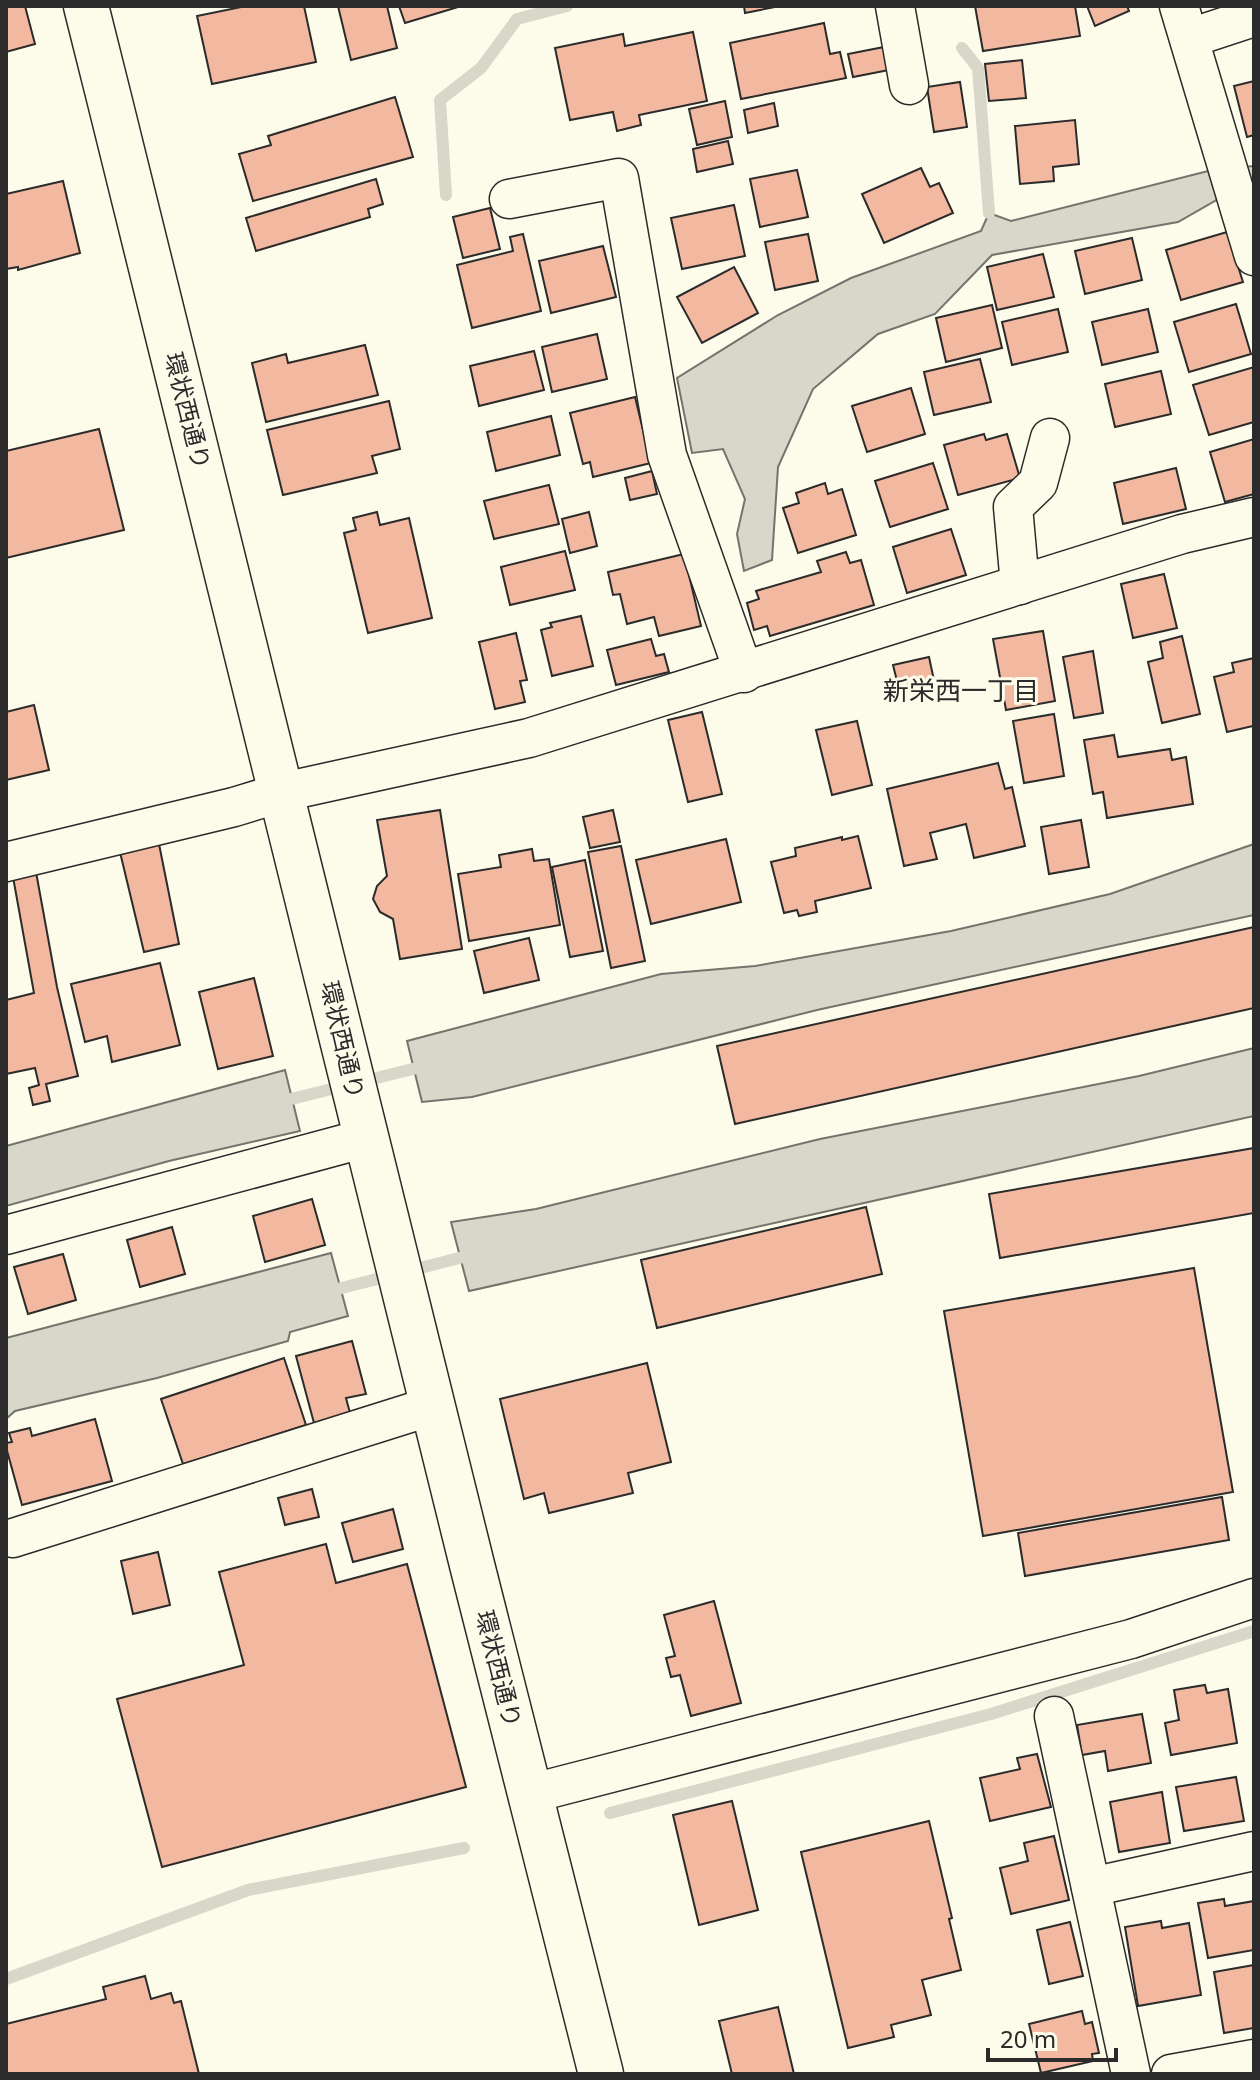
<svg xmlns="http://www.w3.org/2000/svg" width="1260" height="2080" font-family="'Noto Sans','Noto Sans JP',sans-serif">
	<rect width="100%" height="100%" fill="#fdfbea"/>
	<g fill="#d8d7c9" stroke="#74746e" stroke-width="2">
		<path d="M1254,166V184L1222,197L1178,222L992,255L935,314L878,334L813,389L778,467L772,560L744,571L737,534L745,499L723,449L692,453L677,378L778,315L851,278L981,231L989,213L1011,221L1216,169Z"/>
		<path d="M1254,844V915L817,1010L472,1097L422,1102L407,1041L661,974L755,966L951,931L1110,894Z"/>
		<path d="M1254,1048V1116L469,1291L451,1222L536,1209L820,1139L1139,1076Z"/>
		<path d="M285,1070L300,1131L169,1161L6,1206V1146Z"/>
		<path d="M331,1253L348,1316L290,1332L288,1341L157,1378L15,1411L6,1419V1338Z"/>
	</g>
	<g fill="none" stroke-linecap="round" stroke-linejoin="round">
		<g stroke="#d8d7c9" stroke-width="12">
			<path d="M962,48L978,68L989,213"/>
			<path d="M446,195L440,100L481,68L517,19L567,6"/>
			<path d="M279,1102L429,1065"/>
			<path d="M326,1292L475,1254"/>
			<path d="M610,1813L991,1714L1254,1631"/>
			<path d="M6,1979L248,1890L464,1848"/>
		</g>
	</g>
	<g fill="#f2b8a0" stroke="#2b2b2b" stroke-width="2">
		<path d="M6,6H25L35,44L6,52Z"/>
		<path d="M246,6H304L316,62L212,84L197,16Z"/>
		<path d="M338,6H387L397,48L351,60Z"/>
		<path d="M399,6H457L458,7L405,23Z"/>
		<path d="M744,6H780L745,13Z"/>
		<path d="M975,6H1075L1080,36L983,51Z"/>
		<path d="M1087,6H1127L1129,11L1095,26Z"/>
		<path d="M824,23L830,54L840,52L846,78L741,99L730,43Z"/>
		<path d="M693,32L707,101L639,115L641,125L617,131L613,112L570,120L555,48L623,34L625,46Z"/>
		<path d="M884,47L889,70L853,77L848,54Z"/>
		<path d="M1022,60L1026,98L989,101L985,64Z"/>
		<path d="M1254,81V135L1247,137L1234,86Z"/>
		<path d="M960,82L967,127L934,132L927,87Z"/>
		<path d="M395,97L413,157L253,201L239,154L271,145L268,136Z"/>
		<path d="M725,101L732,137L697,145L689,109Z"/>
		<path d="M774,103L778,126L748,133L744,110Z"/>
		<path d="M1075,120L1079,164L1053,167L1054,181L1020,184L1015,126Z"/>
		<path d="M728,141L733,164L697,172L693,149Z"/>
		<path d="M921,168L930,187L939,183L953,213L884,243L862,194Z"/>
		<path d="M797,170L808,217L760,227L750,179Z"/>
		<path d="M376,179L383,204L368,209L370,217L256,251L246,218Z"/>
		<path d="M63,181L80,253L18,270V267L6,269V194Z"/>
		<path d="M734,205L745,256L682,269L671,218Z"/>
		<path d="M490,208L500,249L463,258L453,217Z"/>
		<path d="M1227,232L1243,282L1181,300L1166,250Z"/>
		<path d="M523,234L541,311L472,328L457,265L513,251L510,237Z"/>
		<path d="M808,234L818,281L775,290L765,242Z"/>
		<path d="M1132,238L1142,280L1085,294L1075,251Z"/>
		<path d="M603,246L616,297L551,313L539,261Z"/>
		<path d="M1043,254L1054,297L997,310L987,267Z"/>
		<path d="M734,267L758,313L702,343L677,297Z"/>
		<path d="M1236,304L1251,354L1189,372L1174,322Z"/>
		<path d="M992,305L1002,348L946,362L936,318Z"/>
		<path d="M1058,309L1068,352L1012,365L1002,322Z"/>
		<path d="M1148,309L1158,352L1102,365L1092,322Z"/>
		<path d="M597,334L607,379L552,392L542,347Z"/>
		<path d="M365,345L378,395L266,422L252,363L286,354L288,363Z"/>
		<path d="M534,351L544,390L479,406L470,366Z"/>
		<path d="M980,359L991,402L934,415L924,372Z"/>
		<path d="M1254,367V422L1209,435L1193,385Z"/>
		<path d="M1161,371L1171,414L1115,427L1105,384Z"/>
		<path d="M911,388L925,434L867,452L852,406Z"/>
		<path d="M635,397L651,463L593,477L590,462L583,464L570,413Z"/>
		<path d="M389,401L400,449L372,456L377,473L283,495L267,430Z"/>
		<path d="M551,416L560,455L496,471L487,432Z"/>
		<path d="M99,429L124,530L6,558V451Z"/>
		<path d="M984,434L986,440L1007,434L1020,478L958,495L944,445Z"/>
		<path d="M1254,439V494L1225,502L1210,452Z"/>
		<path d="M933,463L948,509L890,527L875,481Z"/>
		<path d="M1176,468L1186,509L1123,524L1114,483Z"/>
		<path d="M652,471L657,494L630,500L625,478Z"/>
		<path d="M825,483L828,494L842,489L856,535L798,553L783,508L799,503L796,493Z"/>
		<path d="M549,485L559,524L494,539L484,501Z"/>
		<path d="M377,512L380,525L409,518L432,618L368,633L344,533L356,530L353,518Z"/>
		<path d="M589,512L597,546L570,553L562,519Z"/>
		<path d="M951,529L966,575L907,593L893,547Z"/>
		<path d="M565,551L575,590L510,605L501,567Z"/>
		<path d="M846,552L850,563L861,560L874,605L770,636L767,626L754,630L747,603L759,599L756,591L821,572L817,561Z"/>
		<path d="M684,554L701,626L659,636L654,617L627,624L620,594L613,595L608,572Z"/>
		<path d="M1164,574L1177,628L1133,638L1121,584Z"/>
		<path d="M581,616L593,666L552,676L541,630L552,627L550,623Z"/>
		<path d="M1043,631L1055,701L1006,710L993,639Z"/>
		<path d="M516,633L527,680L520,681L525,702L495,709L479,642Z"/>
		<path d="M1182,636L1200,714L1162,723L1148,662L1163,658L1160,642Z"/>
		<path d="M651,639L656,656L664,654L669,672L616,685L607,650Z"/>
		<path d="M1093,651L1103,713L1074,718L1063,657Z"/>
		<path d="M929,657L935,685L900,693L893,665Z"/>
		<path d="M1254,658L1253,726L1227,732L1214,677L1234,672L1232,663Z"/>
		<path d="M34,705L49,770L6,780V712Z"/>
		<path d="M702,712L722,794L688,802L668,720Z"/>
		<path d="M1054,714L1064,776L1024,783L1013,721Z"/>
		<path d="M857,721L872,785L832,795L816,730Z"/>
		<path d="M1114,735L1118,757L1170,749L1172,760L1186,757L1193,804L1107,818L1103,792L1093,794L1084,740Z"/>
		<path d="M998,763L1005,789L1012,787L1025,846L974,858L966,824L930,833L937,859L904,866L887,789Z"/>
		<path d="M440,810L462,949L400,959L393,919L380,912L373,899L377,886L387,876L377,820Z"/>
		<path d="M613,810L620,842L590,848L583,817Z"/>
		<path d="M1081,820L1089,867L1049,874L1041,827Z"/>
		<path d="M858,836L871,888L815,901L817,912L799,916L797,910L784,913L771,862L796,856L795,848L842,837V840Z"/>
		<path d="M158,839L179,944L144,952L119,848Z"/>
		<path d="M726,839L741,902L651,924L636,860Z"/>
		<path d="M621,846L645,961L611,968L588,852Z"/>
		<path d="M532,849L534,861L549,859L560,925L469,941L458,874L501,867L499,855Z"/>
		<path d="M585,860L603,951L570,957L552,867Z"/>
		<path d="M36,872L57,987L78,1076L46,1084L50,1101L33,1105L29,1088L39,1085L35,1068L6,1074V1000L34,993L13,877Z"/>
		<path d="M1254,927V1008L735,1124L717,1046Z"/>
		<path d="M529,938L539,980L484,993L474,951Z"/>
		<path d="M160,963L180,1045L112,1062L107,1036L85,1042L71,984Z"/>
		<path d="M254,978L273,1056L218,1069L199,992Z"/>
		<path d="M1254,1148V1213L1000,1258L989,1194Z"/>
		<path d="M312,1199L325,1245L265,1262L253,1216Z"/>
		<path d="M866,1207L882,1274L657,1328L641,1260Z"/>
		<path d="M172,1227L185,1274L140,1287L127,1240Z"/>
		<path d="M63,1254L76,1300L28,1314L14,1267Z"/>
		<path d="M1194,1268L1233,1492L983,1536L944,1311Z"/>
		<path d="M352,1341L366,1394L346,1398L350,1413L314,1423L296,1356Z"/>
		<path d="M284,1358L306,1425L183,1464L161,1399Z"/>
		<path d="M647,1363L671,1462L628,1473L633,1493L549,1513L544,1493L524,1499L500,1399Z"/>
		<path d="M95,1419L112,1481L22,1505L6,1447V1443L12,1442L9,1433L30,1428L32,1436Z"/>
		<path d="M312,1489L319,1517L285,1525L278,1498Z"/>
		<path d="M1222,1497L1229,1540L1025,1576L1018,1533Z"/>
		<path d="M393,1509L403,1549L353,1562L342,1523Z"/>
		<path d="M326,1544L336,1583L407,1564L466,1787L162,1867L117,1699L244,1665L219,1572Z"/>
		<path d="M158,1552L170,1605L133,1614L121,1561Z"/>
		<path d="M714,1601L741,1703L691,1716L680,1675L671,1677L666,1658L675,1656L664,1615Z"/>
		<path d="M1205,1685L1207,1693L1228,1689L1237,1743L1171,1755L1165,1723L1179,1720L1174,1690Z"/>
		<path d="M1142,1714L1151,1763L1108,1771L1105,1751L1082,1755L1077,1725Z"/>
		<path d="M1037,1754L1051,1807L990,1821L980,1778L1020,1769L1017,1758Z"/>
		<path d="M1236,1777L1244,1821L1184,1831L1176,1787Z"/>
		<path d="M1162,1792L1170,1843L1119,1852L1110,1802Z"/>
		<path d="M732,1801L758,1910L699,1925L673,1815Z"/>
		<path d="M929,1821L952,1918L949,1919L961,1970L922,1980L931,2015L891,2025L894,2037L848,2048L801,1852Z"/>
		<path d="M1054,1836L1069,1900L1011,1914L1000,1868L1028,1861L1024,1843Z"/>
		<path d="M1224,1899L1225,1906L1254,1901V1950L1208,1958L1198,1903Z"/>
		<path d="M1161,1921L1162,1928L1189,1923L1201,1995L1138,2006L1125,1927Z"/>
		<path d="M1070,1922L1083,1976L1049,1984L1037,1930Z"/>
		<path d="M1254,1965V2028L1224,2033L1214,1972Z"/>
		<path d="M145,1976L151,1999L171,1993L174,2003L181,2001L199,2074H6V2024L106,1999L103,1987Z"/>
		<path d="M778,2007L794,2074H732L719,2021Z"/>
		<path d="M1082,2011L1085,2024L1092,2022L1099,2053L1092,2054L1093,2061L1041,2073L1029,2024Z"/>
	</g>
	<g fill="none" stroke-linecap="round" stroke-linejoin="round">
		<g stroke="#2b2b2b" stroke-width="41">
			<g id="minor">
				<path d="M895,6L909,85"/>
				<path d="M1179,6L1254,256"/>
				<path d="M1190,38L1254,17"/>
				<path d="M509,199L619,178L667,455L744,673"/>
				<path d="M1020,585L1013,507L1038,483L1050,438"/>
				<path d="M6,862L234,807L283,792L529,738L1182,534L1254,517"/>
				<path d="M6,1235L366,1138"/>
				<path d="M13,1538L432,1406"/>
				<path d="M1054,1716L1131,2074"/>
				<path d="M529,1794L1131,1639L1254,1598"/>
				<path d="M1091,1887L1254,1851"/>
				<path d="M1171,2074L1254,2059"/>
			</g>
		</g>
		<g stroke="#2b2b2b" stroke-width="47">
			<path id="trunk" d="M86,6C259,695 424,1386 601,2074"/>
		</g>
		<use href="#minor" stroke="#fdfbea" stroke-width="38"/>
		<use href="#trunk" stroke="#fdfbea" stroke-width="44"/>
	</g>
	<g text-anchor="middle" stroke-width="6" stroke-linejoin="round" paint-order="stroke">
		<g font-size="24" fill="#2b2b2b" stroke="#fdfbea">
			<text transform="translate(187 411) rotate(76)" y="8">環状西通り</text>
			<text transform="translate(342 1040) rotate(77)" y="8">環状西通り</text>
			<text transform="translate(498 1669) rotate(76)" y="8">環状西通り</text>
		</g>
		<g font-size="26" fill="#2b2b2b" stroke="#fdfbea">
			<text x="961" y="700">新栄西一丁目</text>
		</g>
	</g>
	<rect width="1260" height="2080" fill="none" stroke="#2b2b2b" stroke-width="16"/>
	<path d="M988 2048v12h128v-12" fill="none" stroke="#2b2b2b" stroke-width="4"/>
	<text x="1000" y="2048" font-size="24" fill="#2b2b2b" stroke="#fdfbea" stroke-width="6" paint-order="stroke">20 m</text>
</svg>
